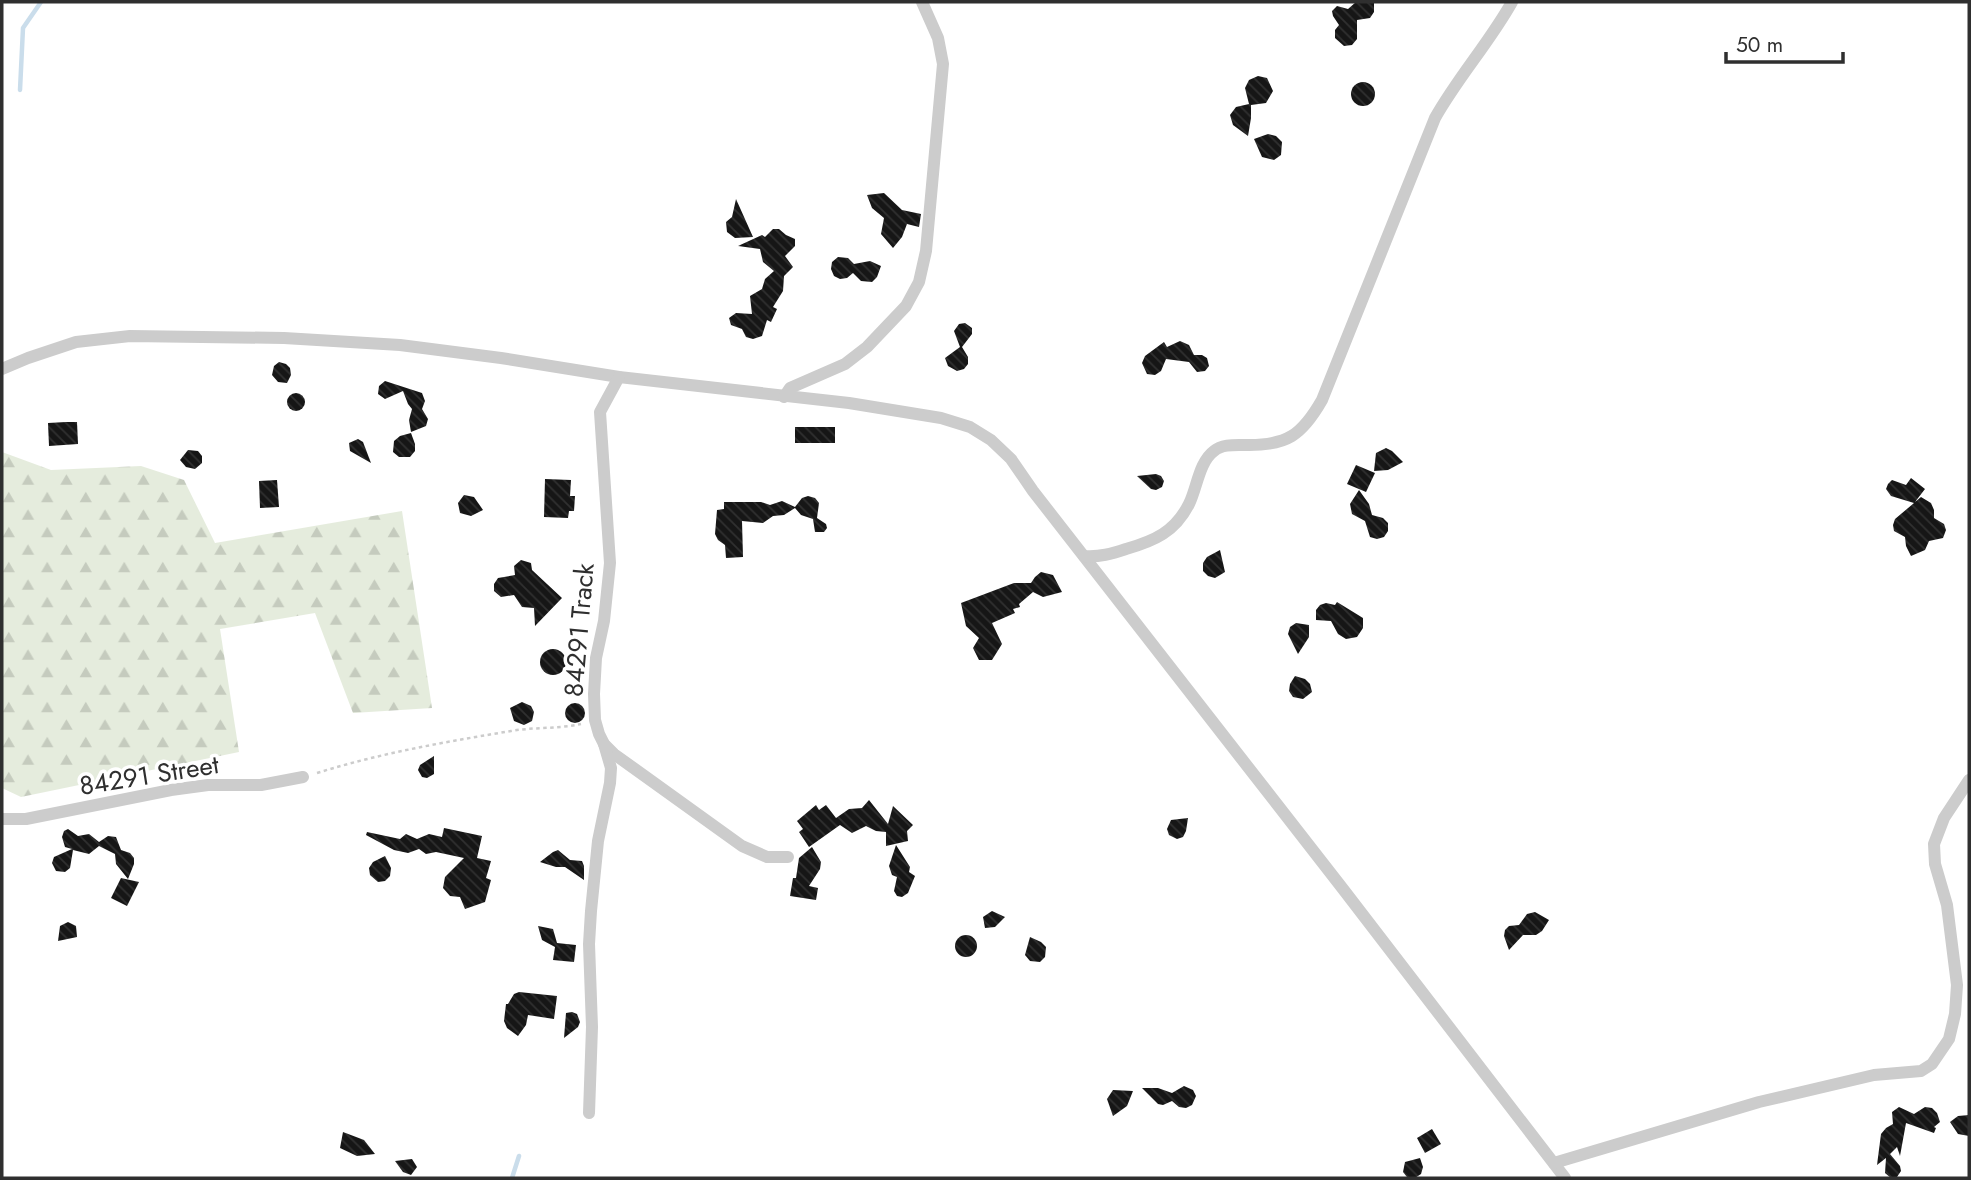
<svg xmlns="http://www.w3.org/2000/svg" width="1971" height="1180" font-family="Jost,sans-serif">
	<defs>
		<pattern id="forest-firs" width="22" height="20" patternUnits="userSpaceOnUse" patternTransform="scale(1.75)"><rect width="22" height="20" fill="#e5ecdd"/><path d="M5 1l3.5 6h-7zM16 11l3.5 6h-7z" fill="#c5cbbe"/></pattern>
		<pattern id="building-back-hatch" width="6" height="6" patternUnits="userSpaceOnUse" patternTransform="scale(1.75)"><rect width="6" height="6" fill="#161616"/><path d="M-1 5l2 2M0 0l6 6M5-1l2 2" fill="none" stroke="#303030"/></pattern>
	</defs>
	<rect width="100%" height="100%" fill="#fff"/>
	<path fill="url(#forest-firs)" d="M2,452L51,470L141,466L184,480L215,543L402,511L432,708L353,713L315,613L220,629L239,752L21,797L2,788Z"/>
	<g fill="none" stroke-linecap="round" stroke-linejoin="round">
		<g stroke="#caddeb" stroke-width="4.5">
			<path d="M20,90L23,28L41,2"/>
			<path d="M512,1178L519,1156"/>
		</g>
	</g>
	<g fill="url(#building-back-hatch)">
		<path d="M1356,2H1374V12L1370,18L1357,20V39L1352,45L1344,46L1335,38V30L1339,25L1333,16L1332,11L1337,6L1348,9Z"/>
		<path d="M1258,76L1267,78L1273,91L1266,103L1251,105V118L1248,136L1233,125L1230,115L1236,107L1249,104L1245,88L1249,80Z"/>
		<circle cx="1363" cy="94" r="12"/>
		<path d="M1268,134L1276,136L1282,142L1281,155L1274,160L1262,157L1254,139Z"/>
		<path d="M884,193L902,210L921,214L919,227L907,224L902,237L893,248L881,234L884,218L872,208L867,195Z"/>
		<path d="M736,199L753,237L735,238L727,232L726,222L732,217Z"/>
		<path d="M773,229H779L786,235L795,239V246L785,256L793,267L784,276L783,291L773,307L777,309L771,322L767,320L762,336L753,339L746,337L742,329L731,325L729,318L736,313L752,314L750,296L762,289L765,279L774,271L763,262L760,249L738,246L762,235L765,237Z"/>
		<path d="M838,257L848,258L854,264L870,261L881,266L877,277L872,282L861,281L853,273L847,278L840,279L834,276L831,269L832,262Z"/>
		<path d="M965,323L972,328V334L962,347L968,357V364L964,369L957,371L948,366L945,358L960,347L954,331L959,324Z"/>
		<path d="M1180,341L1189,345L1194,355H1202L1207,358L1209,366L1205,371L1197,372L1189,362L1166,359L1161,371L1155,375L1147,374L1142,363L1145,356L1164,342L1167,347Z"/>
		<path d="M279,362L286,364L290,368L291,375L287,383L278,382L272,375L274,366Z"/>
		<path d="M385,381L422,393L425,401L422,409L428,419L426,426L411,432L409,420L412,409L408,404L403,391L385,399L378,394L379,386Z"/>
		<circle cx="296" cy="402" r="9"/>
		<path d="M66,422H77L78,444L49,446L48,423Z"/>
		<rect x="795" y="427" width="40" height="16"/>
		<path d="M411,433L415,444V451L410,457H399L393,452L394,441L400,436Z"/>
		<path d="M358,439L363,442L371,463L350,451L349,443Z"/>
		<path d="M1386,448L1392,451L1403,462L1388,470L1374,471L1376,453Z"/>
		<path d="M188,450L198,451L202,456V463L195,469L186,467L180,460Z"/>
		<path d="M1356,465L1375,473L1366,492L1347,484Z"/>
		<path d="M1156,474L1161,476L1164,481L1162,487L1156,490L1151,489L1137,476Z"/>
		<path d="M1911,478L1925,489L1915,502L1921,497L1931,503L1934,510V518L1944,524L1946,530L1943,538L1929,541L1925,550L1911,556L1906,546L1905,537L1894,531L1893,525L1895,519L1914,503L1891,496L1886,489L1888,484L1892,480L1906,485Z"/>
		<path d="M545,479L571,480L570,496H575L574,511H569L568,518L544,517Z"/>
		<path d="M277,480L279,507L260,508L259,481Z"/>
		<path d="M1359,490L1369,504L1372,515L1383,518L1388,523V531L1384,537L1377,539L1370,537L1365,521L1352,514L1350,504Z"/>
		<path d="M464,495L474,497L483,510L471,516L460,513L458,503Z"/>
		<path d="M808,496L815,498L819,503L817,518L826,524L827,528L824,532H815L813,519L801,515L795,508L784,515L773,516L763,523L742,521L743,557L726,558L725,545L718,540L715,534L717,510L724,509V502H761L770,505L782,501L795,507L802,498Z"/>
		<path d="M1220,550L1225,572L1215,578L1208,576L1203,571V563L1207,557Z"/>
		<path d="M521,560L531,563L532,570L562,598L535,626L534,608L522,607L514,595L501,597L494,591V584L498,578L515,575L514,566Z"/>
		<path d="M1041,572L1053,575L1062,592L1043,597L1033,592L1019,604L1020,607L1013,609L1015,613L992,623L1002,644L992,660H979L973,648L979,638L966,626L961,603L1014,583H1031L1035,577Z"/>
		<path d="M1337,602L1363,618V628L1357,637L1346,639L1338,634L1331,621L1316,620V610L1320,605L1326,603L1335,605Z"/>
		<path d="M1296,623L1309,625V637L1298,654L1288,634L1290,627Z"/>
		<circle cx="553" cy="662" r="13"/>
		<path d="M1295,676L1305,679L1310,684L1312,692L1303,699L1293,697L1289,691L1290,684Z"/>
		<path d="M522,702L531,706L534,712L532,721L524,725L514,721L510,708Z"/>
		<circle cx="575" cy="713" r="10"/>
		<path d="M434,756V774L427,778L422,777L418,770L420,765Z"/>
		<path d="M869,800L888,824L893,806L913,825L907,831L908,841L886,846V832L876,831L866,826L852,833L840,825L809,847L799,832L803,829L797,821L816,805L819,810L826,805L836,818L849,809L862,808Z"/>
		<path d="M1188,818L1186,831L1183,837L1177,839L1169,835L1167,829L1171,820Z"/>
		<path d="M444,828L482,836L477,858L491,861L486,878L491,880L485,902L465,909L460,897L450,896L443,888L445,877L464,858L436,852L426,854L419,849L408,853L394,850L366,835L367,832L400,839L406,834L417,839L429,834L442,837Z"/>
		<path d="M68,829L78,836L89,834L99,842L108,836L116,837L121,850L130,853L134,858V864L128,879L116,864L115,854L99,846L89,854L73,850L70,868L65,872L56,871L52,863L54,857L72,849L65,847L62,837L64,831Z"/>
		<path d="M896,845L910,867L909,872L915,876L908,893L902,897L897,896L894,891L897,877L892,875L889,866Z"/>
		<path d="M812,847L821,862L820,869L809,886L818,888L816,900L790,896L793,878H796L799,858Z"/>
		<path d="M558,850L570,860L582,861L584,866V880L565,867H556L540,862L553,852Z"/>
		<path d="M385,856L391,868L390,876L385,881L378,882L370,875L369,868L373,862Z"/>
		<path d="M121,878L139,882L127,906L111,898Z"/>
		<path d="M992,911L1005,917L995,927L985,928L983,917Z"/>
		<path d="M1535,912L1549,920L1542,931L1536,935H1523L1509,950L1504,936L1505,930L1509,926L1519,925L1527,914Z"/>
		<path d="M68,922L76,926L77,937L58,941L60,926Z"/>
		<path d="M538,926L553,929L557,943L576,945L574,962L553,960L555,947L542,940Z"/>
		<circle cx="966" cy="946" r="11"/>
		<path d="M1030,937L1041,942L1046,947L1045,957L1040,962L1030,961L1025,955Z"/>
		<path d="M519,992L557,996L554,1019L528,1015L526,1025L518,1036L507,1028L504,1021L506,1004H508L514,994Z"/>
		<path d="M572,1012L577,1014L580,1022L578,1027L564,1038L566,1013Z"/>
		<path d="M1184,1086L1193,1090L1196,1096L1192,1105L1186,1108L1179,1107L1172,1101L1163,1105L1158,1104L1142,1088H1158L1172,1093Z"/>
		<path d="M1113,1090L1133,1091L1127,1106L1113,1116L1107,1099Z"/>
		<path d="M1899,1107L1914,1114L1925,1107L1932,1108L1937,1113L1940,1122L1934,1127L1936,1128L1934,1133L1906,1123L1900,1156L1897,1147L1890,1154L1900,1166L1901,1171L1897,1177L1891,1178L1885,1173L1886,1158L1877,1165L1881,1134L1886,1128L1893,1124L1892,1112Z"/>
		<path d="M1969,1115V1136L1958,1134L1950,1122L1958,1116Z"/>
		<path d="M1432,1129L1441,1144L1425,1153L1417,1138Z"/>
		<path d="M343,1132L364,1140L375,1154L357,1156L340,1148Z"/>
		<path d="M1420,1158L1423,1167L1421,1174L1415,1178L1407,1177L1403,1172L1405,1162Z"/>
		<path d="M412,1159L417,1167L411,1175L403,1172L395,1161Z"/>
	</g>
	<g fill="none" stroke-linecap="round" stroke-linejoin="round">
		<path stroke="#ccc" stroke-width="2.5" stroke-dasharray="3.5 3.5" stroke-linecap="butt" d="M317,773C381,753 445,742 511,731C534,727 558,729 581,724"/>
		<g stroke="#ccc" stroke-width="12">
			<path d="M2,369L28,358L76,342L130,336L284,338L400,345L501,358L619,377L849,403L941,418L970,427L991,440L1011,459L1033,491L1343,889L1565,1178"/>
			<path d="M619,377L600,412L610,563L604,621L596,658L594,694L595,720L599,734L604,744L614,754L742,846L767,857H788"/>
			<path d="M784,397L790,388L845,364L867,347L906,306L919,282L926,251L943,64L938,38L922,2"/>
			<path d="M1084,556C1100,557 1111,554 1126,549C1154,541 1175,532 1189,504C1197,488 1199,462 1214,451C1222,444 1235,445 1245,445C1287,446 1302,435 1322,400L1435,118C1458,77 1489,43 1512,2"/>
			<path d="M2,819H26L171,790L208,785H261L303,777"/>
			<path d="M589,1113L592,1027L589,944L591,911L598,841L610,783L611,768L604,744"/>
			<path d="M1554,1163L1759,1102L1874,1075L1921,1071L1932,1064L1949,1039L1955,1014L1957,985L1947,905L1935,864L1934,844L1944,818L1969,780"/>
		</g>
	</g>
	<g text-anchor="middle" stroke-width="7" stroke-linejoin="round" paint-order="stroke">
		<g font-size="26" fill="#2f2f2f" stroke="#fff">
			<text transform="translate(579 630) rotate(-85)" y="9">84291 Track</text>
			<text transform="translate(149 775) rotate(-9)" y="9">84291 Street</text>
		</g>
	</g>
	<rect width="1971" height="1180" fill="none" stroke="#2f2f2f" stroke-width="7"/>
	<path d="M1726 52v10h117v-10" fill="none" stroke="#2f2f2f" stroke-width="3.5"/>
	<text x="1736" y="52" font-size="21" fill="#2f2f2f" stroke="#ffffff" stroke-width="5" paint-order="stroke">50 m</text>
</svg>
